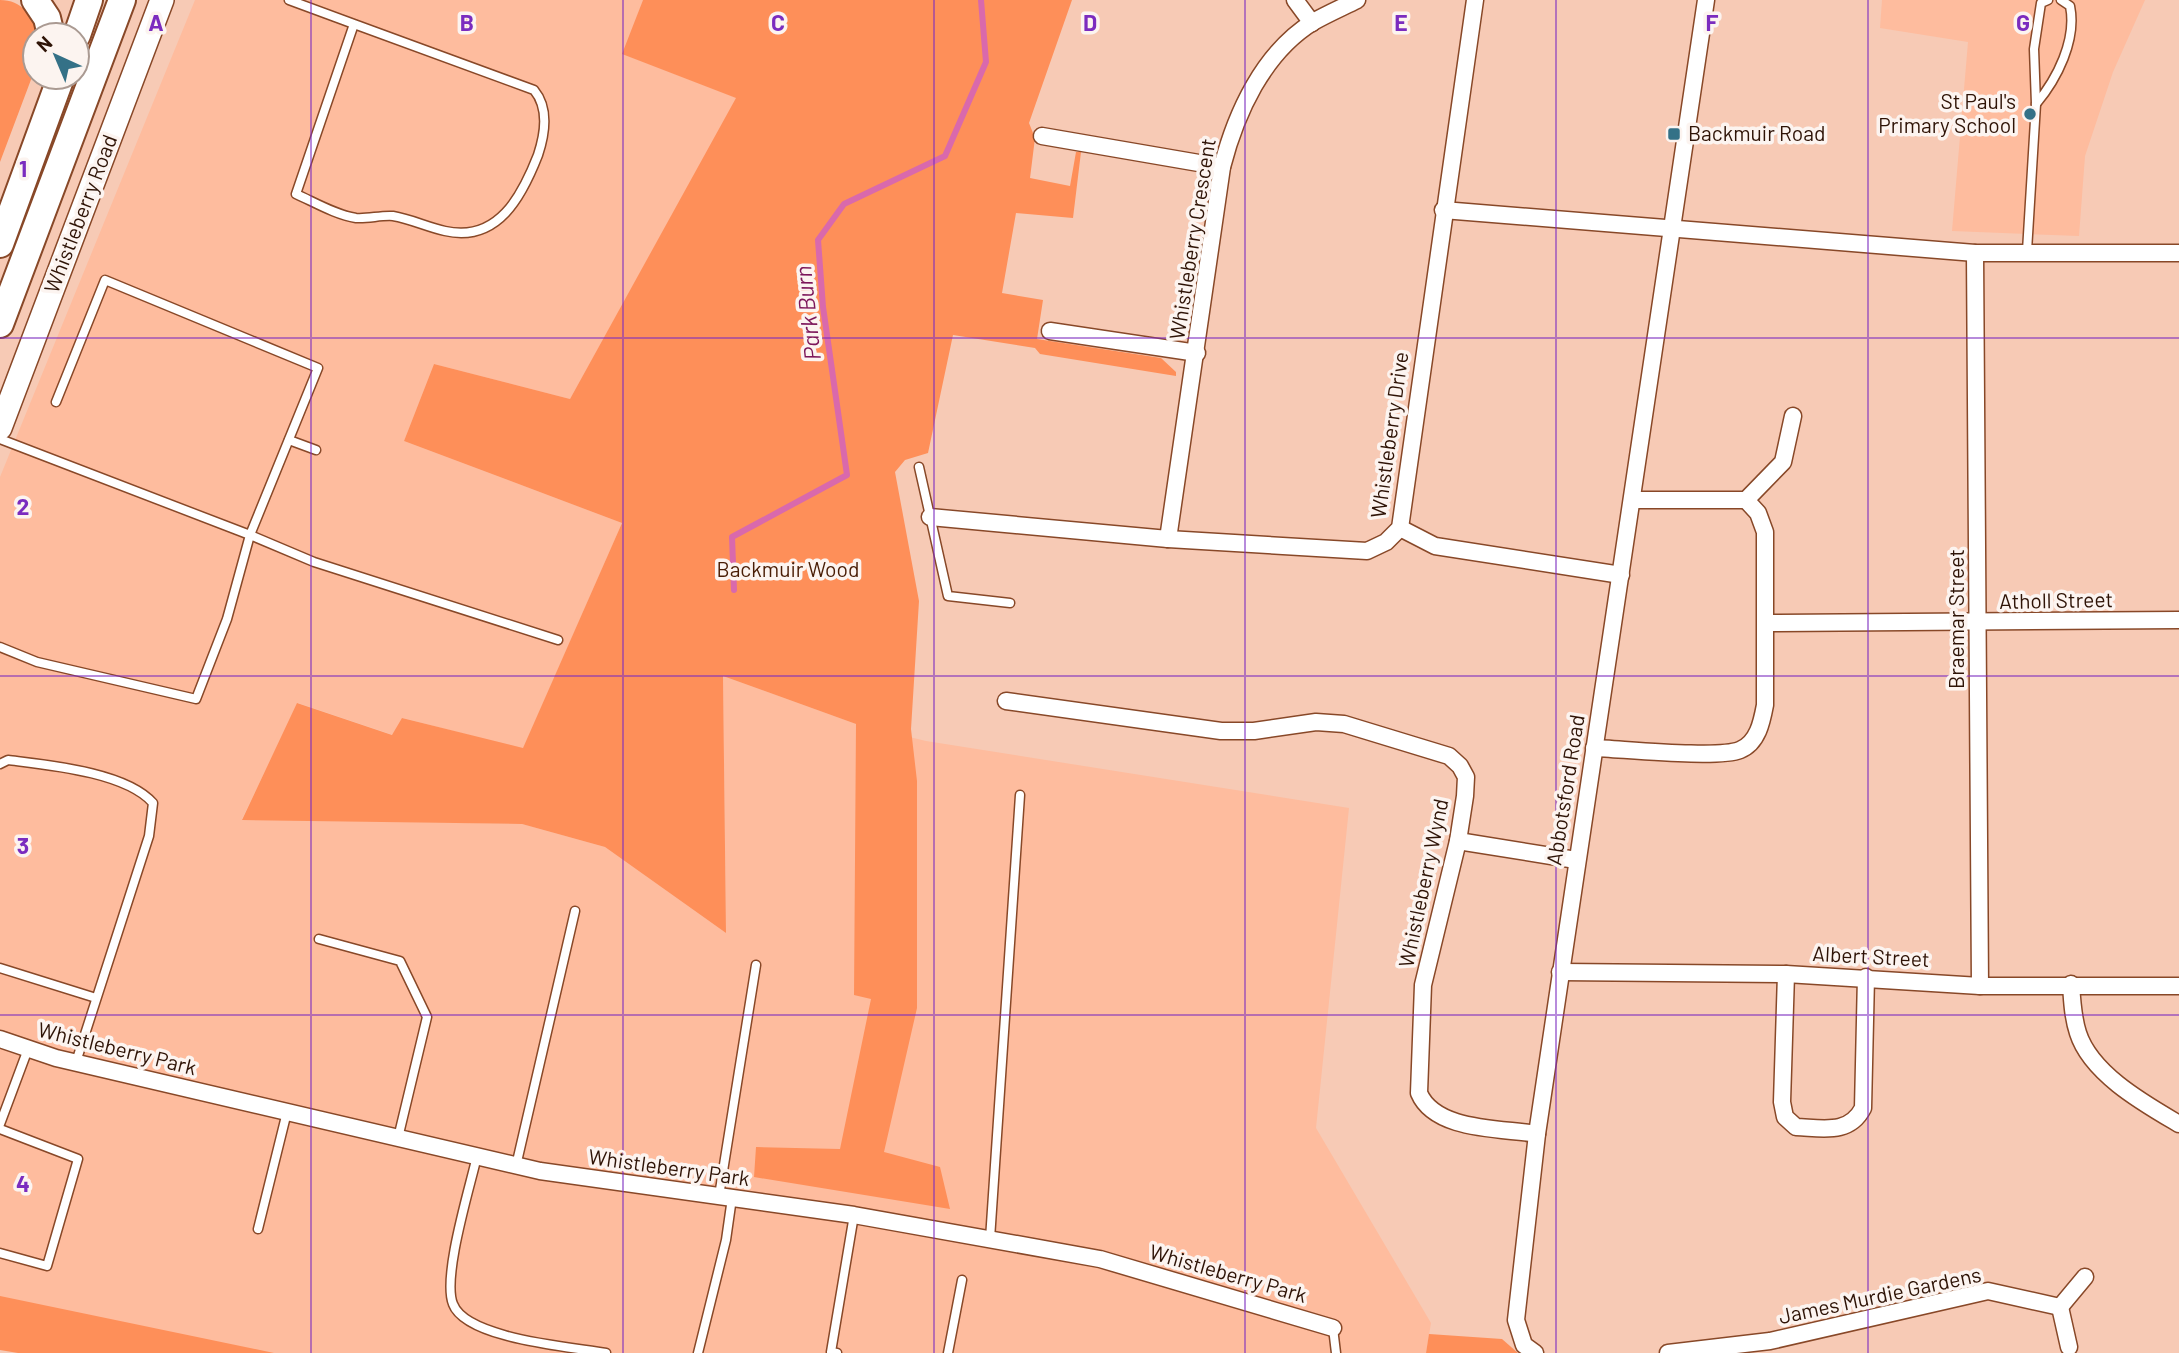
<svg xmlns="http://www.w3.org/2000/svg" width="2179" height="1353" font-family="Barlow,sans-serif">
	<rect width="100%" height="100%" fill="#f7cab5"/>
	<g fill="#febc9e">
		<path d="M195,0H643L623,54L737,98L570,399L434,364L404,441L622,523L523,749L403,718L393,735L298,703L242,819L522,824L605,847L726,933L723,676L856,724L926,741L1349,808L1316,1128L1431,1323L1426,1353H266L0,1298V477Z"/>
		<path d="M1882,0H2145L2113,72L2085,156L2079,236L1952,231L1968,42L1880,28Z"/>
	</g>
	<g fill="#fe8f59">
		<path d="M0,0C22,0 32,16 40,35H35V69L0,162Z"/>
		<path d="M643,0H1072L1029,123L1035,138L1030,178L1070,186L1076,152H1081L1073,218L1016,213L1002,293L1043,300L1037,339L1161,358L1176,372V376L1040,354L1035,348L953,335L928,453L905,460L895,472L919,601L911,729L917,781V1008L884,1152L940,1167L950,1209L754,1177L756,1147L840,1149L871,999L854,995L856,724L723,676L726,933L605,847L522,824L242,820L297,703L392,735L402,718L523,748L622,523L404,441L434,364L570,399L736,98L622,54Z"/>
		<path d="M0,1296L274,1353H18L0,1350Z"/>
		<path d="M1429,1334L1502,1339L1518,1353H1426Z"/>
	</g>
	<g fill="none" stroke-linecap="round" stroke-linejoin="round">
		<path stroke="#d969ac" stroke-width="6" d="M734,590L732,537L847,475L823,307L818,240L844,204L945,156L986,62L981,0"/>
		<g stroke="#884828" stroke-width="11">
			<g id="service">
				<path d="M289,0L354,24L296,194C314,202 336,215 356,218C368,219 381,215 393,216C411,219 427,227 445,231C498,243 522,196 538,155C545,134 549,108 534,90L354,24"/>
				<path d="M2036,104C2057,79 2077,40 2070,6L2061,0"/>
				<path d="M2027,251L2036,104L2034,49L2041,3L2048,0"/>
				<path d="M0,439L250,535L318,368L105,280L56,402"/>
				<path d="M289,440L316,450"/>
				<path d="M919,467L948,596L1010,603"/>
				<path d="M0,647L37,662L196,699L227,619L250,535L314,562L558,640"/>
				<path d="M0,764L8,760C48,765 126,772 153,803L149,836L76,1062"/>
				<path d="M319,939L400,961L427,1017L398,1138"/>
				<path d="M0,968L96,998"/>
				<path d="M0,1124L28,1049"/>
				<path d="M0,1129L78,1159L47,1266L0,1253"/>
				<path d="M477,1156C470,1187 442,1277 453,1304C466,1339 572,1347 606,1353"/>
				<path d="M516,1166L575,911"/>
				<path d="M719,1196L756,965"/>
				<path d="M258,1229L287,1112"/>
				<path d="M990,1239L1020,795"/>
				<path d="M1333,1328L1336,1353"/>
				<path d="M698,1353L726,1240L732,1198"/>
				<path d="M837,1353L831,1352L854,1215"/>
				<path d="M948,1353L962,1280"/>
			</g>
		</g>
		<g stroke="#884828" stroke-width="19">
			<g id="minor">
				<path d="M1295,0L1312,23"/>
				<path d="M1042,136L1222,167"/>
				<path d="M1443,210L1975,253H2179"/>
				<path d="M1975,253L1980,986"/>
				<path d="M1050,331L1197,353"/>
				<path d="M1632,500H1746L1783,462L1793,416"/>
				<path d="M930,517L1168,539L1367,551L1386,542L1400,528L1475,0"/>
				<path d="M1400,528L1435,546L1621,575"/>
				<path d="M1168,539L1222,167C1236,113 1263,53 1313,22C1327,14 1343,7 1357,0"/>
				<path d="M1766,623L2179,620"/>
				<path d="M1006,701L1221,731H1254L1316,722L1344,724L1449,756L1460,766L1466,777L1465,796L1458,841L1423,985L1419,1093C1435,1131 1500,1128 1537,1134"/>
				<path d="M1594,748C1623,749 1718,759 1740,750C1758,743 1762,721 1765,705V532L1758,513L1746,500"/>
				<path d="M1458,841L1576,860"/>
				<path d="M1560,972L1786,974L1980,986H2179"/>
				<path d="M1786,974L1782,1102L1785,1117L1796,1127C1823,1128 1849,1135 1863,1108L1866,977"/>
				<path d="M2071,984C2072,1001 2073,1018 2078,1033C2091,1074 2145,1104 2179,1124"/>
				<path d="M0,1039L56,1058L540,1171L854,1215L1100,1259L1333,1328"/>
				<path d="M2060,1307L2069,1347"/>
				<path d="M1535,1353L1524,1345L1516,1320L1537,1134L1706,0"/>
				<path d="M1668,1353L1770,1341L1988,1291L2060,1307L2085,1277"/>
			</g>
		</g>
		<g stroke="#884828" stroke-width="26">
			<path id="secondary" d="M0,428L162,0"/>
		</g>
		<g stroke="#884828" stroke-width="30">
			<g id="trunk">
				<path d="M35,0L47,18L51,35"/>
				<path d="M77,35L89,0"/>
				<path d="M0,244L61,77"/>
				<path d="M0,324L122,0"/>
			</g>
		</g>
		<use href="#service" stroke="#fff" stroke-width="8"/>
		<use href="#minor" stroke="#fff" stroke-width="16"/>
		<use href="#secondary" stroke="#fff" stroke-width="23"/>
		<use href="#trunk" stroke="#fff" stroke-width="26"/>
	</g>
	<path fill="none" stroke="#7b2cbf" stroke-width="2" stroke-opacity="0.55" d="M311,0V1353M623,0V1353M934,0V1353M1245,0V1353M1556,0V1353M1868,0V1353M0,338H2179M0,676H2179M0,1015H2179"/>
	<g fill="#347187" stroke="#fcf4f0" stroke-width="2.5">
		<circle cx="2030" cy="114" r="7"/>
		<rect x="1667" y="127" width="14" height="14" rx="3.5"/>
	</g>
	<g text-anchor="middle" stroke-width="7" stroke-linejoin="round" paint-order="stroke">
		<g font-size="21" fill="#2e1306" stroke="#fcf4f0" text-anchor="end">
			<text x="2016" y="109">St Paul's<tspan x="2016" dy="24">Primary School</tspan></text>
			<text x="1688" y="141" text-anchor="start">Backmuir Road</text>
		</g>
		<g font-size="21" fill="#2e1306" stroke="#fcf4f0">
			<text transform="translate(81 214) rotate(-69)" y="7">Whistleberry Road</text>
			<text transform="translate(1193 239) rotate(-81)" y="7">Whistleberry Crescent</text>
			<text transform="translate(1390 435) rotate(-82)" y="7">Whistleberry Drive</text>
			<text transform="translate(2056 601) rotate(-1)" y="7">Atholl Street</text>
			<text transform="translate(1957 619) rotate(-90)" y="7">Braemar Street</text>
			<text transform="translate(1566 790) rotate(-81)" y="7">Abbotsford Road</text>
			<text transform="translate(1424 883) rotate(-78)" y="7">Whistleberry Wynd</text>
			<text transform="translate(1871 957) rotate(3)" y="7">Albert Street</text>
			<text transform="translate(117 1049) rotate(14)" y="7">Whistleberry Park</text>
			<text transform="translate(669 1168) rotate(8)" y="7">Whistleberry Park</text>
			<text transform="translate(1228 1274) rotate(16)" y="7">Whistleberry Park</text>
			<text transform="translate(1880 1296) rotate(-12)" y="7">James Murdie Gardens</text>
		</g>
		<g font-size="21" fill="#491d05" stroke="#fcf4f0">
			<text x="788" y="577">Backmuir Wood</text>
		</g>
		<g font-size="23" font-style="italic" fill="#7c165a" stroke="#fcf4f0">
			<text transform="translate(808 313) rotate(-96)" y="8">Park Burn</text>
		</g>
	</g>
	<g font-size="23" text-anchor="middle" font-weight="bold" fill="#7b2cbf" stroke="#fcf4f0" stroke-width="7" stroke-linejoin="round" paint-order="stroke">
		<text x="156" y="31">A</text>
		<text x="467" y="31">B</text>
		<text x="778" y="31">C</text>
		<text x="1090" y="31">D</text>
		<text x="1401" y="31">E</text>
		<text x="1712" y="31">F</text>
		<text x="2023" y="31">G</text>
		<text x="23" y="177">1</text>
		<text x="23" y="515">2</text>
		<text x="23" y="854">3</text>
		<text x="23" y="1192">4</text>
	</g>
	<g transform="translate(56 56) rotate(316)"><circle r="33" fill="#fcf4f0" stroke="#aa9a92" stroke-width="2"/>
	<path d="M0-5L12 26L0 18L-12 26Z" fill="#347187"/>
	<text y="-10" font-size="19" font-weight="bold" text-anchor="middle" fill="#2e1306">N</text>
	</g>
</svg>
